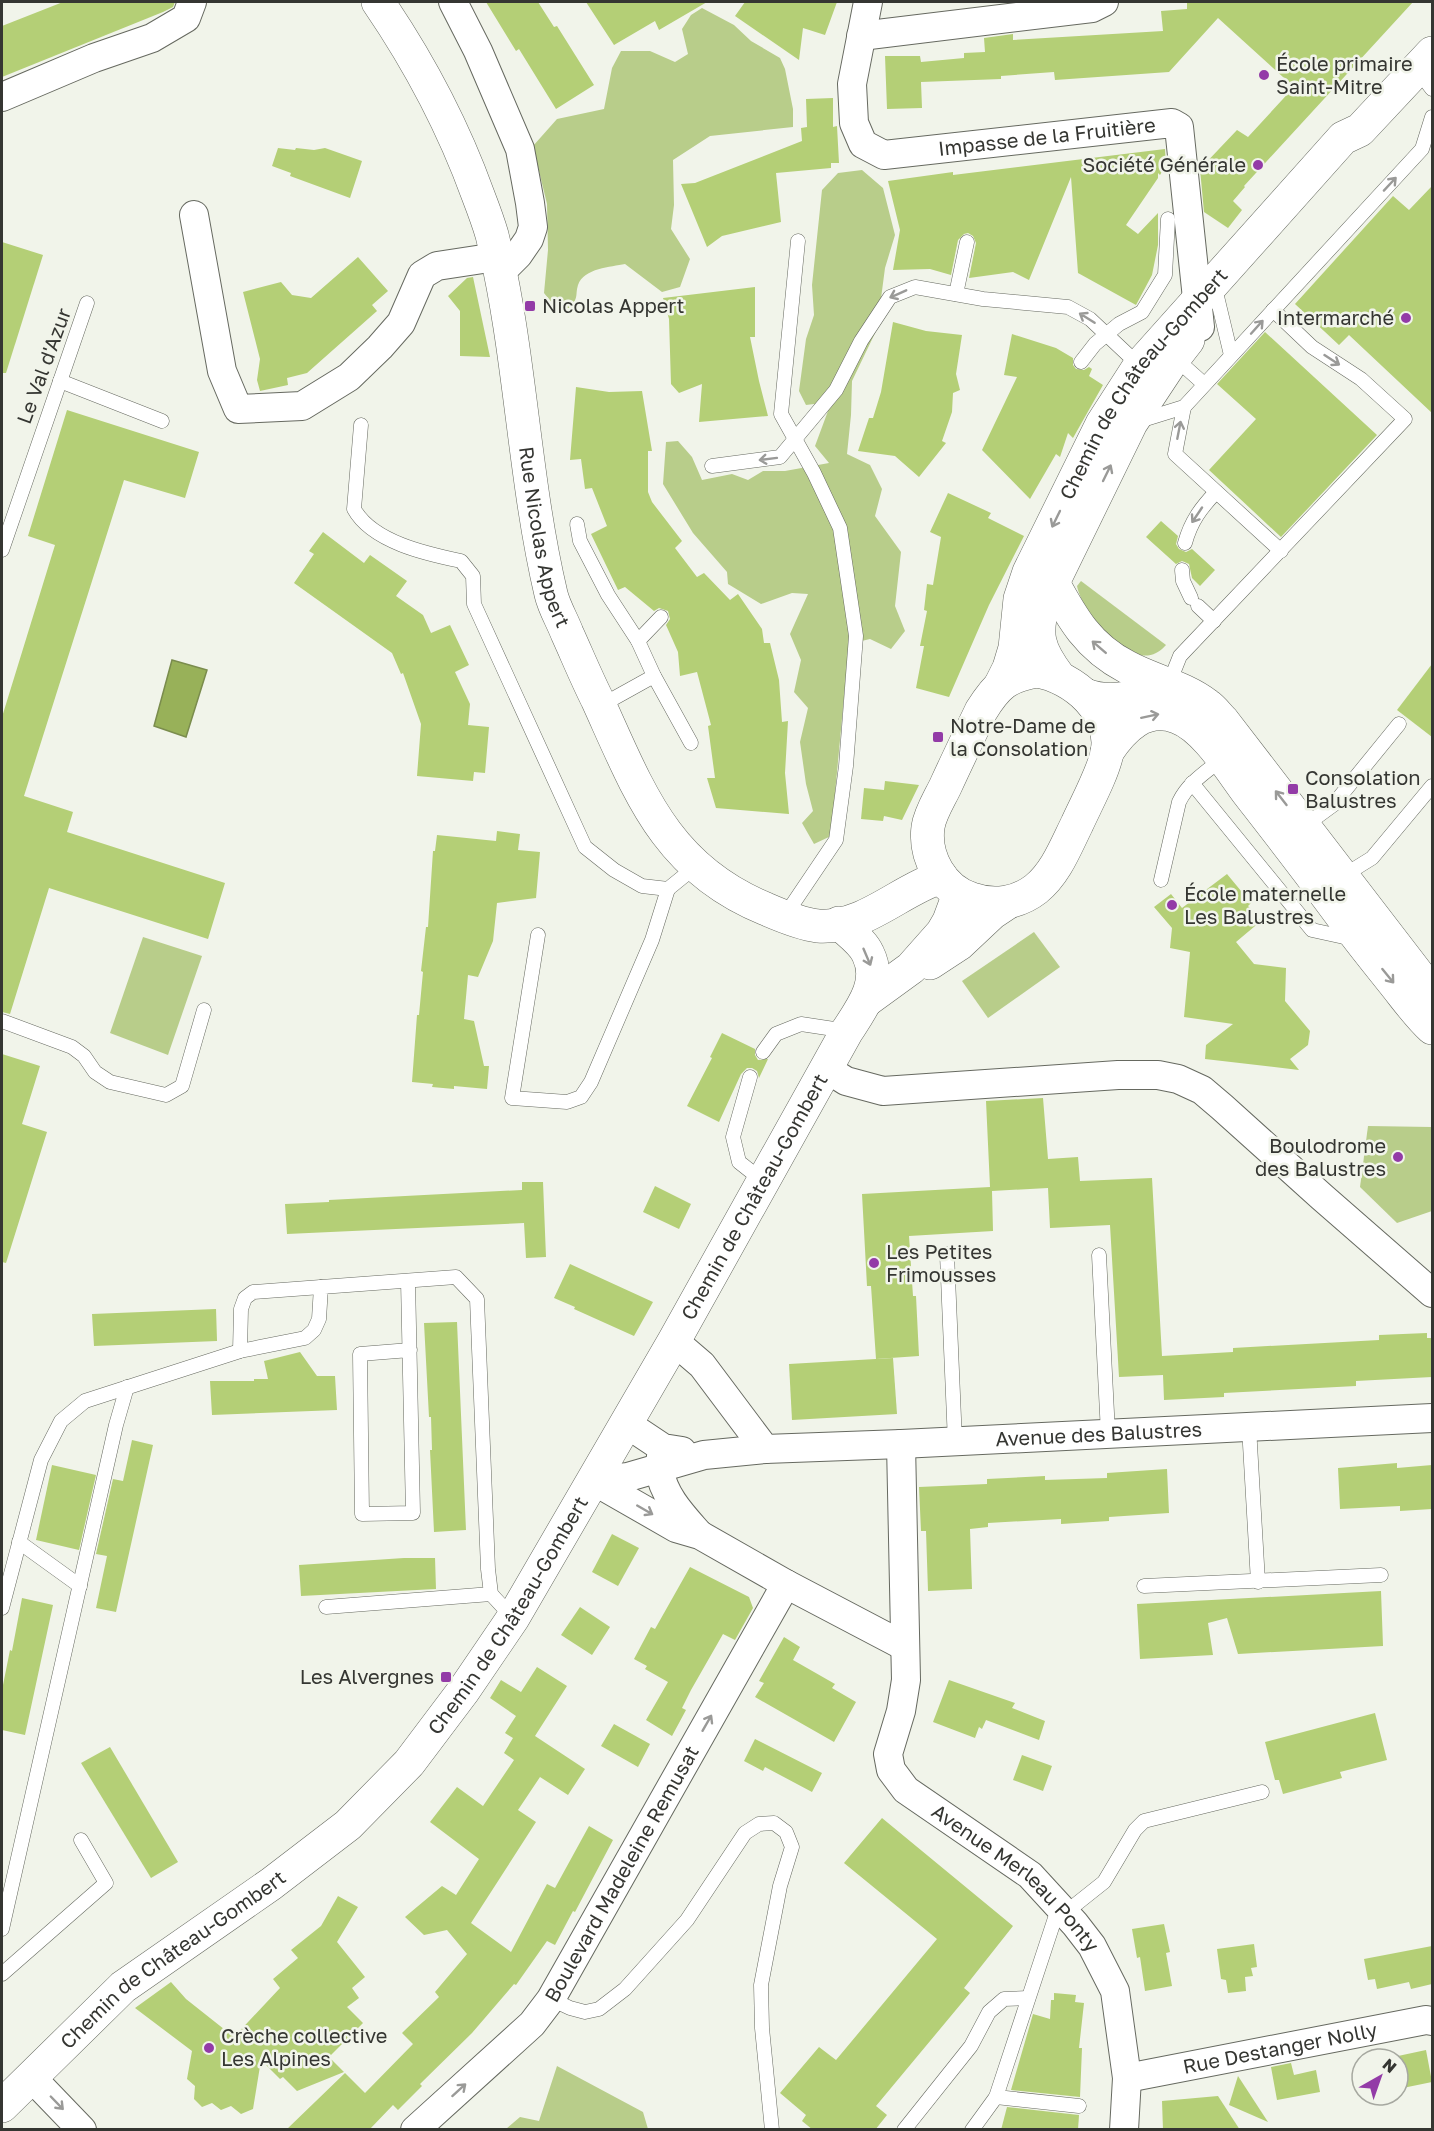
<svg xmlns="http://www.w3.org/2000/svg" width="1434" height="2131" font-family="'Golos Text',sans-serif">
	<rect width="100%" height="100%" fill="#f1f4ea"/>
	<g fill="#b8cd8a">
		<path d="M702,8L734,25L751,41L780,58L785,69L793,109V127L710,136L673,160L674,205L671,229L690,259L680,287L662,292L625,264C611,267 584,268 578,285C575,296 579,295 571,308H556L544,293L548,250L547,204L533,146L557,119L604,109L612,68L621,51H650L675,62L688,54L682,29L691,15Z"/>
		<path d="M862,170L883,188L895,235L885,268L877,329L852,381L851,415L847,454L870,465L882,489L875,516L901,552L895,606L905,631L891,649L870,639L849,644L831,836L814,844L802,823L813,811L806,784L800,742L808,708L794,692L801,660L790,634L808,594L792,593L761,604L728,584L727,572L693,533L663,484L666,442L678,441L692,457L702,480L732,474L748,480L763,471H785L829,463L815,446L828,411L814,404L806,405L799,391L806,339L814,315L812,285L822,190L838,173Z"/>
		<path d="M1081,581L1166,645C1136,681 1083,616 1077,586Z"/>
		<path d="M1034,932L1060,967L988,1018L962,981Z"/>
		<path d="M143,937L202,956L168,1055L110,1033Z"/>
		<path d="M1368,1126L1432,1127V1211L1397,1223L1360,1187Z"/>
		<path d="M557,2066L643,2112L648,2129H506L520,2117L539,2121Z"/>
	</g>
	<path fill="#98b159" stroke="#7a8c4d" stroke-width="1.5" d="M172,660L207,670L186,737L154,726Z"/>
	<g fill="#b4cf76">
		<path d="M63,2H175L173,7L163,12L2,77V26Z"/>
		<path d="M486,2H538L554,27L557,26L594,85L556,109L519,49L516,51Z"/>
		<path d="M586,2H707L659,30L655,21L614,45Z"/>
		<path d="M745,2H837L825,35L803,28L799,60L735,16Z"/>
		<path d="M1187,2H1413L1244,186L1245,187L1233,201L1242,210L1228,228L1204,212L1200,169L1237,130L1248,137L1294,87L1218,18L1169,72L1055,80L1054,72L1001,76V79L921,82L922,108L887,109L885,56H920L921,62L964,58V53L985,52L984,38L1013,34V40L1163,31L1161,11L1187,9Z"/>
		<path d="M833,98V127L837,126L839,163H831V168L776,173L781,222L722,236L707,247L681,184L695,183L802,141L801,128L807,127L806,99Z"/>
		<path d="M278,148L295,150L296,148L314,150L325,148L362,161L350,198L290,176L291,173L272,166Z"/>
		<path d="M1165,149L1166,165L1160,175L1158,173V178L1126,225L1138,234L1158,213V245L1152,275L1136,305L1078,273L1071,177L1029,280L1013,272L969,278L976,243L973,236L968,233L964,234L958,240L951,275L930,269L893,270L900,230L888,181L953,172V175Z"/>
		<path d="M1432,186V413L1349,335L1339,345L1295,304L1393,196L1409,210Z"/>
		<path d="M2,242L43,255L6,373H2Z"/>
		<path d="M358,257L388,291L372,305L377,311L307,373L287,378L288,385L260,391L257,380L260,359L243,292L281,282L292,295L311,298Z"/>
		<path d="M473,277L490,357L460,356V311L448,296L467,278Z"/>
		<path d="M755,287V337H750L759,381L768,416L699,422L702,384L679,393L671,384L669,319L663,298Z"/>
		<path d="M893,322L926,331L962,335L956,374L960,390L953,393L952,412L942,441L946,443L919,477L895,456L858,451L869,418H873L881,392Z"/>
		<path d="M1265,332L1377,435L1281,537L1209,470L1256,419L1217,384Z"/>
		<path d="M1012,334L1056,348L1073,358V365L1076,369L1084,370L1089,367L1092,369L1089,376L1103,385L1073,438L1068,433L1060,457L1056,454L1030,499L982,450L1017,377L1004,375Z"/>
		<path d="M576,387L609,392L642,391L652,451H648V492L652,502L682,541L675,548L697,577L704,573L730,600L738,594L762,629L764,643H770L779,680L782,722L788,721L785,773L789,814L716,808L707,778H715L708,726L711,725L697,672L680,676L678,652L666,625L670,619L668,611L659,608L654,611L625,587L618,590L591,534L607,526L592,488L585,489L581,459L570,460Z"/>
		<path d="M67,410L199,452L185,498L124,480L24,796L73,812L67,832L225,883L208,939L49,888L10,1014L2,1012V717L55,545L28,536Z"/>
		<path d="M948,493L991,513L988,518L1024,536L989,605L949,697L916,688L924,646H920L927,611L924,610L927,584L933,585L941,537L930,532Z"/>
		<path d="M1161,521L1178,536L1176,544L1179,549L1186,552L1192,549L1215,570L1200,586L1192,578L1189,564L1182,561L1176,564L1146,537Z"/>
		<path d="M323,532L364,563L370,555L407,581L396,596L423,615L431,633L450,625L469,665L455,672L470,704L468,725L489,727L485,773L474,772L473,781L417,776L421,724L403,673L401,674L392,653L294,583L314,554L309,551Z"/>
		<path d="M1432,664V737L1397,710Z"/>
		<path d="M885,781L919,785L902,820L884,816L883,821L861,819L864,788L884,790Z"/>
		<path d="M497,831L520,834L518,850L540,852L536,898L497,903L493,941L478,977L468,975L464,1019L474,1021L484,1066H489L487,1089L454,1086V1089L432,1087L433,1084L412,1082L417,1015H419L423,972L421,971L426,927H428L433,851H435L437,835L496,841Z"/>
		<path d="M1227,874L1251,903L1248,906L1261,921L1236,942L1254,964L1286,968L1285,1001L1310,1031L1308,1045L1290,1059L1299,1070L1205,1059L1206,1045L1233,1024L1184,1017L1190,952L1170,948L1172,928L1154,907L1171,894L1182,908Z"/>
		<path d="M722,1033L755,1049V1055L758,1060L768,1059L759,1078L757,1071L752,1068H747L741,1074L719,1122L687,1106L712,1058L710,1057Z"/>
		<path d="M2,1054L40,1066L22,1124L47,1132L6,1263L2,1262Z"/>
		<path d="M1043,1098L1048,1159L1078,1157L1080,1181L1152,1178L1162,1356L1233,1352V1348L1379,1340V1335L1427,1333V1338H1432V1377L1356,1381V1386L1224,1393V1397L1164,1400L1163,1375L1119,1377L1110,1225L1050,1228L1048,1188L992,1191L993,1231L909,1236L913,1296H916L919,1356L876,1359L871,1286H867L862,1194L990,1187L986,1101Z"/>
		<path d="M522,1182H543L546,1257L526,1258L524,1223L287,1234L285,1204L329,1202V1200L522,1190Z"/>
		<path d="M655,1186L691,1204L679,1229L643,1212Z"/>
		<path d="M570,1264L653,1302L634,1336L574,1309L575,1307L554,1298Z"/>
		<path d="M216,1309L217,1341L94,1346L92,1314Z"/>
		<path d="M457,1322L466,1530L434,1532L430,1450H432L431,1417H429L424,1323Z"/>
		<path d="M300,1352L317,1376H335L337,1410L212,1415L210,1381H254V1379H268L264,1361Z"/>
		<path d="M893,1358L897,1414L792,1420L789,1364Z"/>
		<path d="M132,1440L153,1445L116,1612L96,1608L107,1556L96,1554L113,1479L123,1481Z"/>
		<path d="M1397,1463V1468L1432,1465V1509L1400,1511V1506L1340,1509L1338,1468Z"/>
		<path d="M52,1465L96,1475L79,1550L36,1540Z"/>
		<path d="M1167,1469L1169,1513L1109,1517V1521L1061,1524V1519L988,1523V1527L970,1529L972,1589L928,1591L926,1531H921L919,1487L987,1484V1479L1045,1476V1480L1107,1478V1473Z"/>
		<path d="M612,1534L639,1548L618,1586L592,1572Z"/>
		<path d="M404,1558H435L436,1589L301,1596L299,1565Z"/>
		<path d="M690,1567L749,1597L753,1608L735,1640L723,1634L691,1690L682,1708L686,1710L672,1736L646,1720L668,1682L645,1669L647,1666L634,1659L651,1627L655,1629Z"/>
		<path d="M1381,1591L1383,1646L1238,1654L1227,1618L1208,1623L1213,1655L1140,1659L1137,1604Z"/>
		<path d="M22,1598L53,1605L25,1735L2,1730V1690L10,1650L12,1651Z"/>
		<path d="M580,1607L610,1627L592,1655L561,1635Z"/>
		<path d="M784,1637L800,1647L793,1660L835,1684L832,1688L856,1702L834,1742L755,1697L764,1683L759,1681Z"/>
		<path d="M537,1667L567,1686L535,1736L585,1769L568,1795L540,1777L518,1810L536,1822L471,1923L511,1952L547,1884L555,1888L589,1826L613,1840L575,1912L573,1911L555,1945L547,1941L516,1985L514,1984L472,2033L420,2084L422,2086L398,2110L393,2105L369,2130H286L345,2073L365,2093L413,2044L402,2033L439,1997L435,1992L467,1954L447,1930L424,1935L405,1917L442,1886L456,1895L479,1859L430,1822L457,1787L483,1806L514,1760L504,1753L513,1738L505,1733L516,1716L490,1698L501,1680L521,1692Z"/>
		<path d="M949,1680L1015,1703L1012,1708L1045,1721L1039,1740L986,1720L982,1729L979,1727L975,1738L933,1722Z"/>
		<path d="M1375,1713L1387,1760L1340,1772L1342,1778L1283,1794L1279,1780H1275L1265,1742Z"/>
		<path d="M614,1724L650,1744L638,1767L601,1746Z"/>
		<path d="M755,1739L822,1773L812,1792L765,1767L763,1771L744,1761Z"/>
		<path d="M110,1747L178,1862L151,1878L81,1763Z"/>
		<path d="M1022,1755L1052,1766L1043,1791L1013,1780Z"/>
		<path d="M882,1818L1013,1926L964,1988L970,1993L876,2106L887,2115L875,2130H813L802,2121L806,2115L780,2093L819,2047L836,2060L937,1939L844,1863Z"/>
		<path d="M338,1896L358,1907L337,1942L365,1977L352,1988L359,1998L347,2007L363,2023L329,2057L344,2072L297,2091L283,2077L280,2079L261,2060L253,2109L241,2114L231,2106L221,2110L212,2103L202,2107L194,2099L195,2086L187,2079L192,2051L135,2008L171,1982L186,1999L234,2037L280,1988L273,1979L298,1958L291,1950L321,1926Z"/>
		<path d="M1164,1924L1170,1952L1166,1953L1172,1986L1145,1991L1140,1957L1137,1958L1132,1929Z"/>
		<path d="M1254,1944L1257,1967L1251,1968L1253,1976L1245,1977L1246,1991L1228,1993L1226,1980L1221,1979L1217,1949Z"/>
		<path d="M1432,1946V1984L1411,1989L1409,1982L1377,1989L1375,1979L1368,1980L1364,1959Z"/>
		<path d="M1054,1993L1076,1995L1075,2002L1084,2003L1079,2048H1082L1080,2097L1011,2090L1033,2014L1050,2019L1051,2000H1054Z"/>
		<path d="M1426,2050L1432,2082L1398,2089V2056Z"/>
		<path d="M1291,2063L1294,2075L1316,2070L1320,2092L1277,2100L1271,2067Z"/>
		<path d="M1238,2076L1268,2122L1229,2105Z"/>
		<path d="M1218,2096L1240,2130H1163L1162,2101Z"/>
		<path d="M1007,2107L1079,2115L1078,2130H1001Z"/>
	</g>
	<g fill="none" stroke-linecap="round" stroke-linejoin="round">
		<g stroke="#666960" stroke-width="15">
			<g id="lane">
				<path d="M1417,69L1432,89"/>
				<path d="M1214,284L1231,355"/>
				<path d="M956,294L967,242"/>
				<path d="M1175,358L1204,384"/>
				<path d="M1081,362L1095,344L1119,324L1142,312L1165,275L1168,219"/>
				<path d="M60,381L162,421"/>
				<path d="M1184,407L1175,454L1281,551"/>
				<path d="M1139,421L1184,407L1422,149L1432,117"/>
				<path d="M361,425L354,509C372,542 427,554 461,561L473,576L474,604L585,847L614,870L642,886L668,889L695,867"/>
				<path d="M712,466L780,457L836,390L861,341L890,297L915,287L983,299L1068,307L1090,319L1140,366"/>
				<path d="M577,524L580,541L608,595L638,641L654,676L691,743"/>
				<path d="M1185,543C1191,521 1201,508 1216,492"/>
				<path d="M2,550L87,303"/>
				<path d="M1182,570L1183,581L1191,598"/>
				<path d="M1198,606L1214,621"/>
				<path d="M638,641L661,617"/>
				<path d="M1168,686L1180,656L1405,419L1361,379L1312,347L1273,310"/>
				<path d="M600,706L654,676"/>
				<path d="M1192,783L1312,930L1353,939"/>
				<path d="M1303,827L1333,805L1399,724"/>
				<path d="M1343,876L1372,858L1432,786"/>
				<path d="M1161,880L1179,802C1188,783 1206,772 1222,759"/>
				<path d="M784,917L836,840L846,766L856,636L840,528L814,473L781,414L798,241"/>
				<path d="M538,935L512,1098L567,1102L581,1097L591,1082L652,940L668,889"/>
				<path d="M2,1021L72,1047L84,1056L95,1072L110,1082L166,1095L182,1086L204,1010"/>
				<path d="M763,1052L776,1034L801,1024L847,1031"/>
				<path d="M750,1077L733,1137L739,1162L763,1181"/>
				<path d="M947,1254L955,1442"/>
				<path d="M1099,1255L1108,1433"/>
				<path d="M408,1281L413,1513L362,1514L360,1354L410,1350"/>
				<path d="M240,1351L241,1309L245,1298L253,1292L321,1287"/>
				<path d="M1249,1427L1258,1582"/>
				<path d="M19,1542L80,1586"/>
				<path d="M1144,1586L1381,1575"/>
				<path d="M326,1607L491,1594"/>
				<path d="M2,1608L41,1460L61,1421L85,1401L240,1351L305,1338L314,1330L319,1319L321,1287L456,1277L477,1299L488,1569L491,1594L513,1618"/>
				<path d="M1065,1913L1104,1882L1135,1830L1144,1821L1262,1792"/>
				<path d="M2,1929L116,1425L127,1387"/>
				<path d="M2,1974L106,1883L81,1840"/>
				<path d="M551,1999L570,2008L585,2012L599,2009L625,1989L687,1920L745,1833L759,1824L774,1823L786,1832L792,1847L780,1886L761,1985L762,2028L772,2130"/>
				<path d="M996,2097L1079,2106"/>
				<path d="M904,2130L971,2046L989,2012L1004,1999L1028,1998"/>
				<path d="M972,2130L996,2097L1059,1906"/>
			</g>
		</g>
		<g stroke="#666960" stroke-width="30">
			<g id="street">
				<path d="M453,2L478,51L520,149L530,203L533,227L529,239L518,255L500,273"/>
				<path id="s1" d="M868,2L852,84L854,123L863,144L884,155L1172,123L1179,127L1200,327"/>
				<path d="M861,36L1092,8L1104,2"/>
				<path d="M2,97L94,58L152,38L186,18L192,2"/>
				<path d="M194,215L222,371L238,409L302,406L349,377L380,347L401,323L422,275L437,266L496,257"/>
				<path d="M827,1069L846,1081L883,1091L1118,1075H1158L1178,1079L1202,1090L1222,1107L1322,1197L1432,1293"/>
				<path id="s2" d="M674,1341L702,1365L765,1449L901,1444L1432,1418"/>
				<path d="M627,1424L663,1448L682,1451"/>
				<path id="s3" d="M901,1444L906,1680L901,1711L888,1754L891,1770L906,1790L1030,1875L1075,1924L1092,1946L1115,1991L1127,2078L1124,2130"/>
				<path d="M662,1451C661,1457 659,1464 660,1470C662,1494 683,1516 698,1533"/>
				<path d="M594,1481L676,1528L700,1535L786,1584L904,1646"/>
				<path d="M594,1481L628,1477L704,1455L765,1449"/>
				<path d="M31,2077L82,2130"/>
				<path id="s4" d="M1127,2078L1426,2020L1432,2021"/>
				<path id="s5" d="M415,2130L532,2024L551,1999L786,1584"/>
			</g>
		</g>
		<g stroke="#666960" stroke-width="34">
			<g id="secondary">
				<path id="s6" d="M378,2C419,62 453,126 478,195C483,208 488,221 492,235C521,353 523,475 551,594C554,607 562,620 567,633C577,655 586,677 597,699C639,791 665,868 766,909C782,916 801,924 818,926C864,929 900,890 941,877"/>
				<path d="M1052,581C1072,618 1088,647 1127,667C1153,681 1184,687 1207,705C1213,709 1218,716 1223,721L1432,993"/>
				<path d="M1037,671C1073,677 1115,712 1107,753C1103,773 1086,804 1077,824C1066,846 1056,873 1036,889C1018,903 994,907 972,899C942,890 924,857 928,827C930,813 940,798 946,785C957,761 969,736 981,711C997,685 1007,676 1037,671Z"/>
				<path d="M1059,677C1038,649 1034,635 1044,601L1131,423L1174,358L1188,340"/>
				<path id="s7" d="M1001,684L1009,668L1015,648L1020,599L1029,572L1102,424L1140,365L1343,138L1360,130L1432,53"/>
				<path d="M1085,695C1114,706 1140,695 1168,686"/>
				<path d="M1107,752C1123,728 1145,705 1177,717C1205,727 1230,769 1248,793C1279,833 1311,874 1341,915C1359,940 1378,963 1397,987C1408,1001 1419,1016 1432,1028"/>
				<path d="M930,963L959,944L992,913L1007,903"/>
				<path d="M867,1000L911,968L942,933L949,921L959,894"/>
				<path id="s8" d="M2,2106L123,1987L271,1884L348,1825L409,1763L464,1690L513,1618L674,1341L847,1031C862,1008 882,982 868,954C863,942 848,932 839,923"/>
			</g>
		</g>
		<use href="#lane" stroke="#fff" stroke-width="14"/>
		<use href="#street" stroke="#fff" stroke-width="28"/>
		<use href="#secondary" stroke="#fff" stroke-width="33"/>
	</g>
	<defs><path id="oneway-shaft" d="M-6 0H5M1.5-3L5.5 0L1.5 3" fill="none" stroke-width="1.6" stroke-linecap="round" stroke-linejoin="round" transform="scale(1.5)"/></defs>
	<g stroke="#9a9a98">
		<use href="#oneway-shaft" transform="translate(1390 184) rotate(-47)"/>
		<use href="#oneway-shaft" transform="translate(898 294) rotate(156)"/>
		<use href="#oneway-shaft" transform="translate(1087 318) rotate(-148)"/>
		<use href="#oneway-shaft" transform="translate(1257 327) rotate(-48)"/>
		<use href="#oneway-shaft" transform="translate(1332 360) rotate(33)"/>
		<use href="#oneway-shaft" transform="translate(1179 430) rotate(-79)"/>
		<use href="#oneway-shaft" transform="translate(768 459) rotate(173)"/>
		<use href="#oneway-shaft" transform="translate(1107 473) rotate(-64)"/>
		<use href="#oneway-shaft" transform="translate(1197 515) rotate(124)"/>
		<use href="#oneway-shaft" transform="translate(1056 519) rotate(116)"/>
		<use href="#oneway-shaft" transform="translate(1099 647) rotate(-139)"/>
		<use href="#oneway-shaft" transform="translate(1150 716) rotate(-12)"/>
		<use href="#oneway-shaft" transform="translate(1281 798) rotate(-128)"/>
		<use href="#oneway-shaft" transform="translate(867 957) rotate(67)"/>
		<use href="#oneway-shaft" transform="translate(1388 976) rotate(51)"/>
		<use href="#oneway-shaft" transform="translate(645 1510) rotate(30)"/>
		<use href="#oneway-shaft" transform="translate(707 1723) rotate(-60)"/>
		<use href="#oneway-shaft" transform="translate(459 2090) rotate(-42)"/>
		<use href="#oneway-shaft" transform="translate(57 2103) rotate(46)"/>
	</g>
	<g fill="#933ba7" stroke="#f1f4ea" stroke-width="2">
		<circle cx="1264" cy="75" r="6"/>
		<circle cx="1258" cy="165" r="6"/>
		<rect x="524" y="300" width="12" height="12" rx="3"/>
		<circle cx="1406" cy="318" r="6"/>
		<rect x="932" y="731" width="12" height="12" rx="3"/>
		<rect x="1287" y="783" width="12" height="12" rx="3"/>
		<circle cx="1172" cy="905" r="6"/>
		<circle cx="1398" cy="1157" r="6"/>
		<circle cx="874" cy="1263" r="6"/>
		<rect x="440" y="1671" width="12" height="12" rx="3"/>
		<circle cx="209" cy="2048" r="6"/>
	</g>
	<g text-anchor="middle" stroke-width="5" stroke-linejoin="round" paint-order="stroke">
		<g font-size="20" fill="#353632" stroke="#f1f4ea" text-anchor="start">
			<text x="1276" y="71">École primaire<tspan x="1276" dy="23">Saint-Mitre</tspan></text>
			<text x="1246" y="172" text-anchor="end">Société Générale</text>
			<text x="542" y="313">Nicolas Appert</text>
			<text x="1394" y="325" text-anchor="end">Intermarché</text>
			<text x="950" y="733">Notre-Dame de<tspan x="950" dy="23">la Consolation</tspan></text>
			<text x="1305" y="785">Consolation<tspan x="1305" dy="23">Balustres</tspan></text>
			<text x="1184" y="901">École maternelle<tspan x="1184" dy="23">Les Balustres</tspan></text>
			<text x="1386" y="1153" text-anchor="end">Boulodrome<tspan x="1386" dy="23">des Balustres</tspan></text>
			<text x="886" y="1259">Les Petites<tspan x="886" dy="23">Frimousses</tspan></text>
			<text x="434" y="1684" text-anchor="end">Les Alvergnes</text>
			<text x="221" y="2043">Crèche collective<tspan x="221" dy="23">Les Alpines</tspan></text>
		</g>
		<g font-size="20" fill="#353632" stroke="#f1f4ea">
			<text dy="7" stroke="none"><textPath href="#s1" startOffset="333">Impasse de la Fruitière</textPath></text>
			<text transform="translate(44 366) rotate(-70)" y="7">Le Val d'Azur</text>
			<text dy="7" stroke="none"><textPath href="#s7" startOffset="338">Chemin de Château-Gombert</textPath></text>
			<text dy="7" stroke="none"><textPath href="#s6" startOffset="567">Rue Nicolas Appert</textPath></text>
			<text dy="7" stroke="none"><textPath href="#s8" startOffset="1198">Chemin de Château-Gombert</textPath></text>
			<text dy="7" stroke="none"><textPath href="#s2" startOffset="476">Avenue des Balustres</textPath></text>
			<text dy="7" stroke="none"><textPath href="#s8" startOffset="712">Chemin de Château-Gombert</textPath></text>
			<text dy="7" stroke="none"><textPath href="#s5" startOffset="333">Boulevard Madeleine Remusat</textPath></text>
			<text dy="7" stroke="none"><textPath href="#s3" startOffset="495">Avenue Merleau Ponty</textPath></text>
			<text dy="7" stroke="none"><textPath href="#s8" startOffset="226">Chemin de Château-Gombert</textPath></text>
			<text dy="7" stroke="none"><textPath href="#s4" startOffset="156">Rue Destanger Nolly</textPath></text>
		</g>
	</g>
	<rect width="1434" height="2131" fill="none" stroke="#353632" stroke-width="6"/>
	<g transform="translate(1380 2077) rotate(40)"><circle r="28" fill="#f1f4ea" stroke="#a6a8a0" stroke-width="1.5"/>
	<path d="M0-4.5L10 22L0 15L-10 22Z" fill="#933ba7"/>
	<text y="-9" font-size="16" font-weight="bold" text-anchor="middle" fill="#353632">N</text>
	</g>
</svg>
